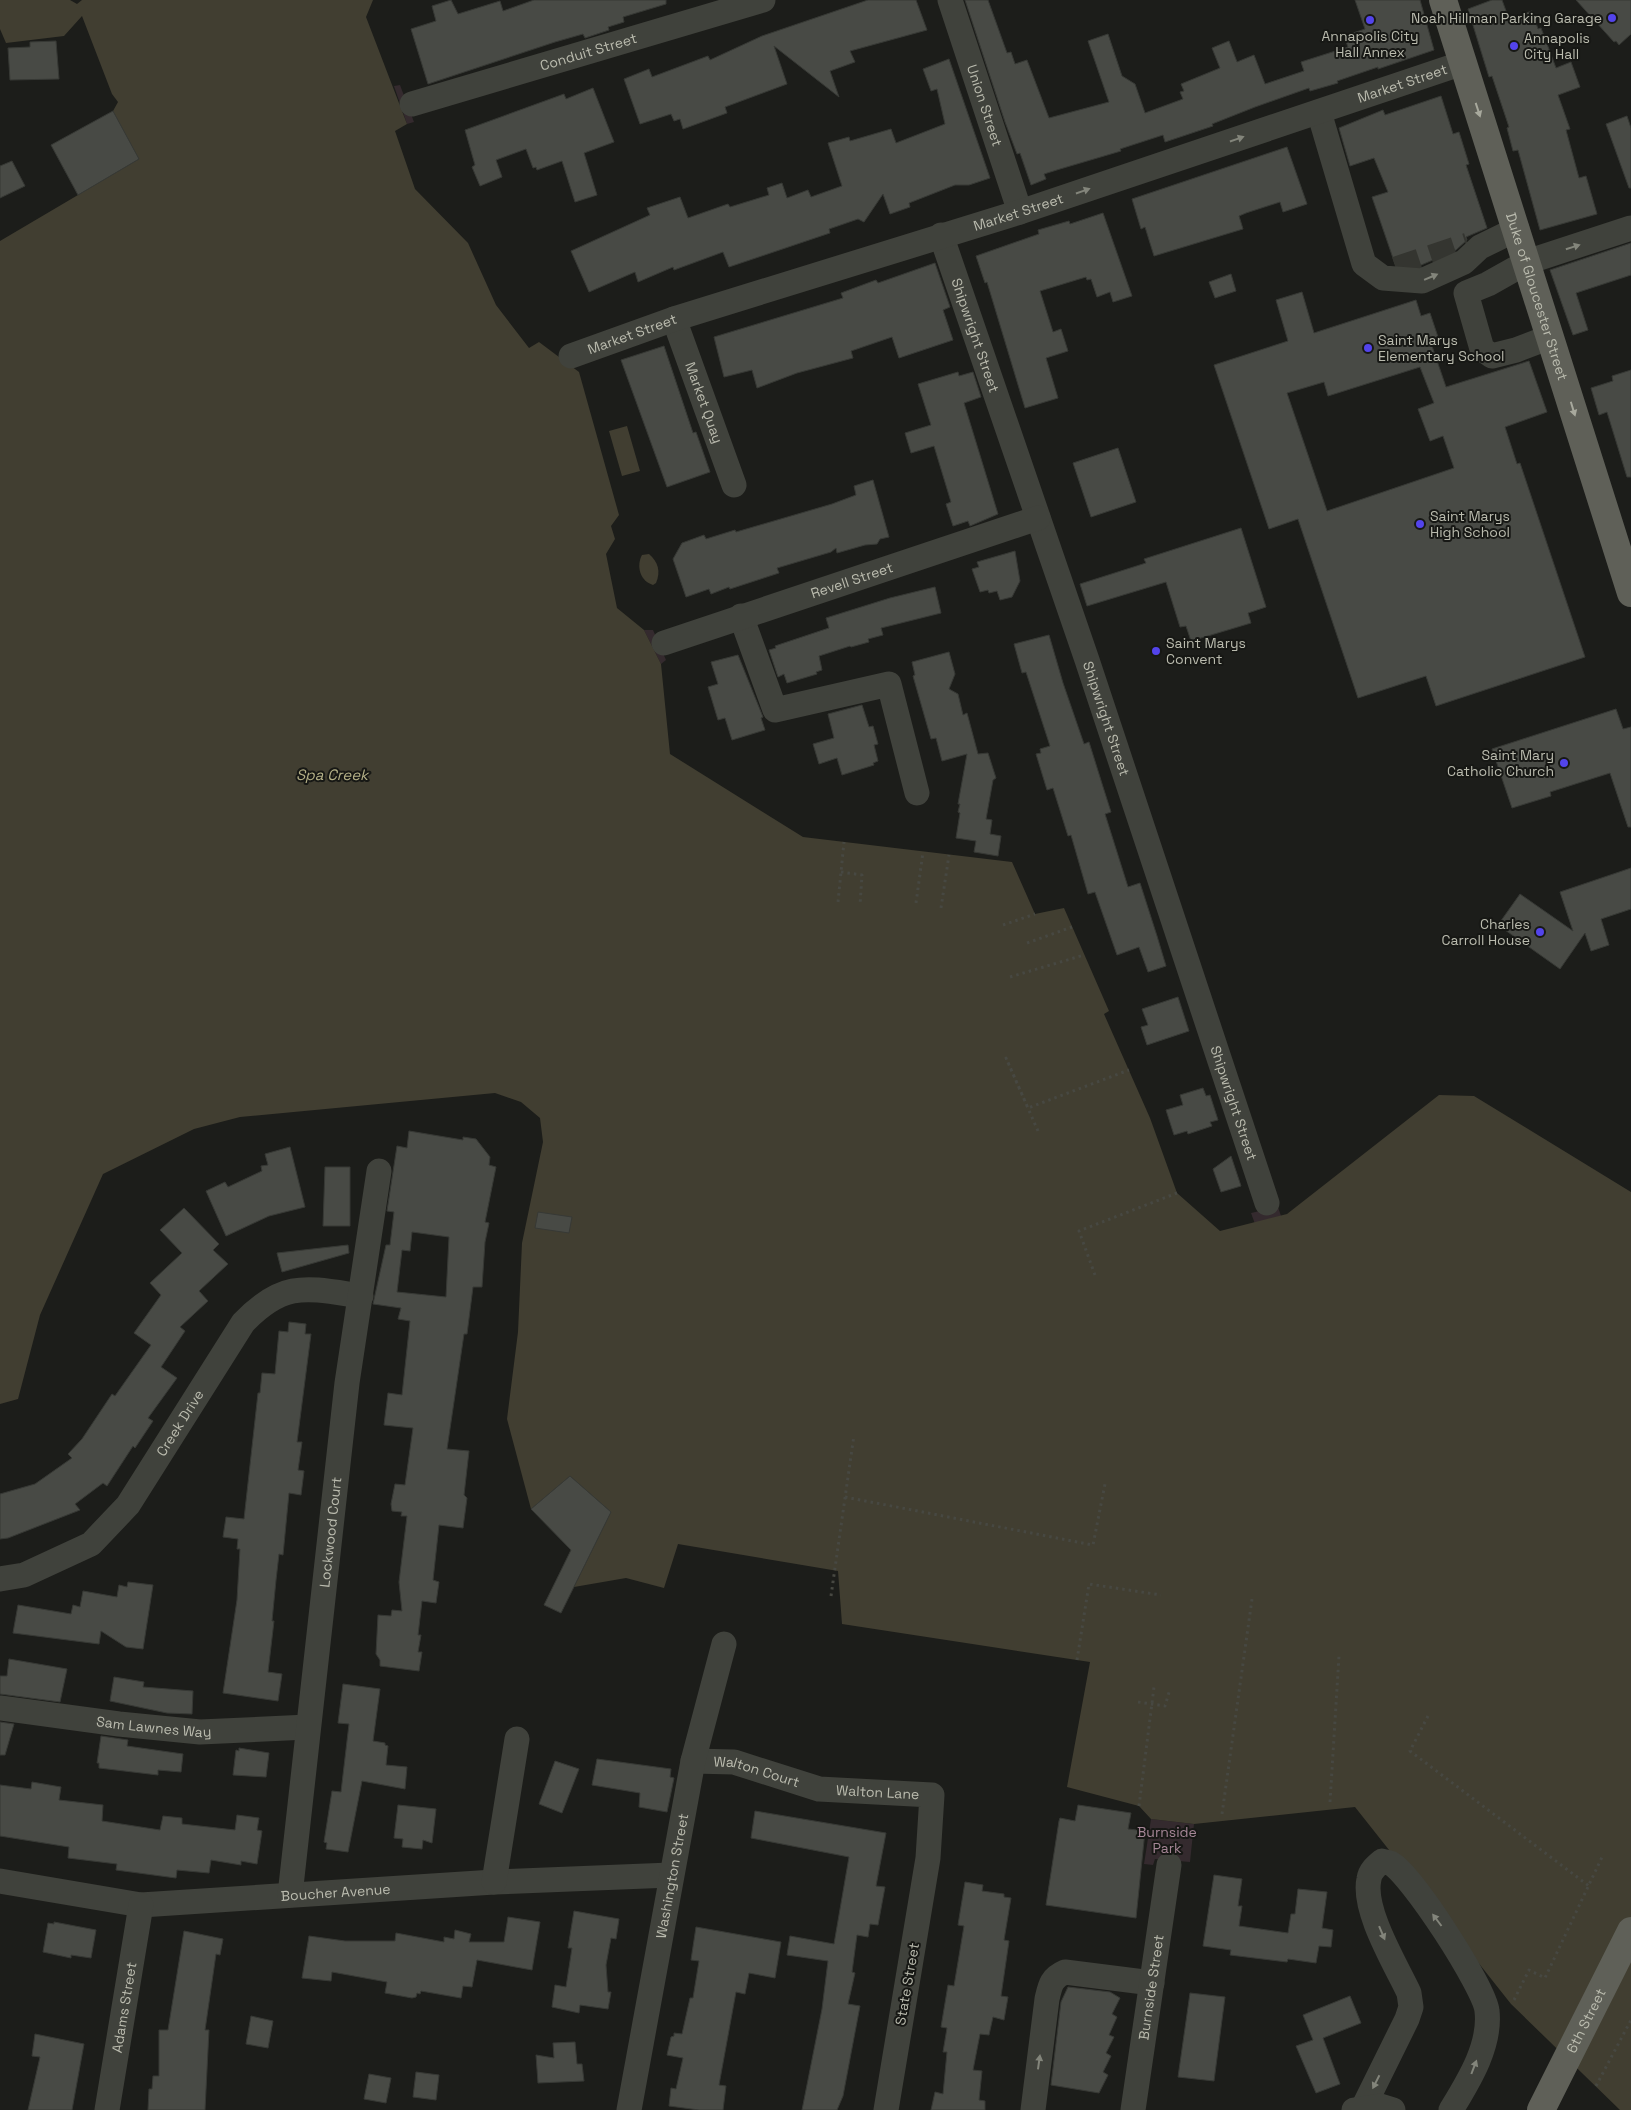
<svg xmlns="http://www.w3.org/2000/svg" width="1631" height="2110" font-family="'Space Grotesk',sans-serif">
	<rect width="100%" height="100%" fill="#1c1d1a"/>
	<g fill="#342a2e">
		<path d="M400,85L414,122L407,124L394,86Z"/>
		<path d="M644,630H653L666,660L661,664Z"/>
		<path d="M1278,1207L1285,1228L1255,1224L1251,1213Z"/>
		<path d="M1151,1819L1194,1824L1190,1862L1155,1859L1153,1865L1144,1864Z"/>
	</g>
	<g fill="#413e31">
		<path d="M0,0H70L77,4L82,0H373L366,17L407,124L395,131L415,189L468,243L496,305L529,348L539,342L579,372L619,515L611,526L615,539L606,554L617,608L644,630L661,664L670,754L803,837L1012,862L1035,914L1064,908L1109,1011L1104,1014L1150,1118L1177,1193L1220,1231L1287,1214L1439,1095L1474,1096L1631,1192V2110H1620L1511,2004L1355,1807L1194,1824L1151,1819L1139,1806L1067,1787L1090,1662L842,1624L838,1571L678,1544L664,1588L626,1578L574,1587L611,1512L570,1476L531,1509L507,1419L518,1332L522,1243L543,1142L540,1118L521,1102L495,1093L240,1117L194,1129L103,1174L40,1315L18,1399L0,1404V241L139,159L113,111L118,102L112,94L82,16L64,36L6,43L0,29Z"/>
		<path d="M627,426L640,471L622,476L609,431Z"/>
		<path d="M649,554C658,562 661,571 656,583L653,585C640,581 636,566 642,555Z"/>
	</g>
	<g fill="#484a45" stroke="#373935" fill-rule="evenodd">
		<path d="M451,0L458,14L500,1L503,11L534,0H666V4L623,17L624,22L608,27L609,30L585,38L583,34L555,42L428,84L411,29L436,21L432,6Z"/>
		<path d="M868,0H916L927,30L850,51L855,62L830,71L839,97L774,46L787,84L725,107L727,113L683,129L680,119L674,121L671,114L640,124L624,79L649,69L652,77L708,56L710,60L762,36Z"/>
		<path d="M965,0H988L1007,53L1011,52L1015,64L1027,60L1049,118L1109,102L1088,41L1108,34L1122,76L1135,84L1145,113L1183,99L1180,92L1184,91L1181,84L1220,68L1212,48L1229,41L1237,62L1254,55L1265,84L1304,71L1301,62L1348,47L1344,36L1365,29L1355,0H1420L1434,50L1378,69V67L1337,81L1338,83L1310,91L1309,88L1255,107L1212,124L1213,126L1165,142L1163,135L1120,149L1121,151L1060,169L1044,174L1046,179L1031,185L1020,153L1017,154L1005,122Z"/>
		<path d="M1492,0H1502L1509,19L1532,11L1538,29L1541,28L1556,68L1571,62L1580,87L1558,95L1570,129L1566,130L1579,178L1586,176L1597,214L1540,230L1518,150L1513,151L1507,128L1509,127L1492,76L1489,77L1468,9Z"/>
		<path d="M1576,0H1631V34L1619,45L1616,41L1614,42Z"/>
		<path d="M56,41L59,79L10,80L8,48L30,47V42Z"/>
		<path d="M949,59L990,178L969,185H955L909,203L910,207L890,214L883,194L864,222L858,219L829,229L830,233L729,267L723,252L674,270L673,267L638,282L635,272L589,292L571,251L650,215L647,208L680,197L688,218L728,204L730,207L769,195L767,188L782,183L787,198L808,190L811,197L842,186L828,143L849,137L850,141L891,129L896,143L945,124L937,89L931,91L923,69Z"/>
		<path d="M593,88L614,142L584,153L597,195L575,202L562,161L537,170L536,167L533,168L526,149L496,160L502,177L480,186L472,167L475,165L465,130L564,94L566,99Z"/>
		<path d="M1441,96L1453,134L1459,132L1469,164L1466,165L1487,228L1466,237L1467,240L1456,250L1419,266L1395,264L1372,197L1388,192L1374,158L1350,166L1339,128L1383,110L1385,115Z"/>
		<path d="M113,111L139,159L78,195L51,145Z"/>
		<path d="M1627,116L1631,128V188H1629L1606,124Z"/>
		<path d="M1287,147L1307,204L1283,212L1280,202L1246,213L1239,216L1243,229L1154,256L1145,227L1141,229L1132,199Z"/>
		<path d="M12,161L25,186L0,198V166Z"/>
		<path d="M1103,213L1132,296L1113,302L1110,292L1097,297L1091,279L1087,280L1086,277L1040,291L1053,332L1061,329L1068,351L1046,358L1058,398L1025,408L987,282L985,283L976,256L1039,234L1038,230L1069,221L1070,224Z"/>
		<path d="M1631,243V275L1576,293L1588,330L1573,335L1550,270Z"/>
		<path d="M935,263L950,307L943,310L953,340L899,358L892,337L851,351L853,358L797,373L757,388L752,370L724,377L714,337L843,298L841,293L876,280L878,283Z"/>
		<path d="M1231,274L1236,291L1215,298L1209,282Z"/>
		<path d="M1302,292L1314,333L1416,300L1421,316L1430,313L1440,343L1432,346L1446,387L1529,361L1547,412L1505,427L1517,464L1520,463L1585,657L1436,706L1426,676L1358,698L1298,519L1269,529L1214,365L1288,341L1276,300ZM1420,367L1434,403L1418,409L1430,441L1443,436L1454,468L1327,511L1287,393L1324,382L1328,396Z"/>
		<path d="M664,346L693,433L696,432L710,472L667,487L621,360Z"/>
		<path d="M1631,370V477H1627L1607,412L1599,415L1591,388L1613,381L1612,376Z"/>
		<path d="M958,372L959,376L973,372L981,397L964,403L998,514L970,526L968,521L953,526L946,504L951,502L934,446L911,453L905,433L931,425L918,384Z"/>
		<path d="M1118,448L1136,502L1091,517L1073,463Z"/>
		<path d="M873,480L889,537L880,539L877,544L865,545L837,553L836,548L831,552L777,568L779,573L730,589L729,587L711,594L709,589L686,597L673,559L682,543L704,535L706,539L735,530L736,532L832,504L856,495L854,486Z"/>
		<path d="M1241,528L1266,607L1248,613L1251,623L1191,641L1186,626L1180,627L1166,582L1087,606L1080,584L1146,563L1144,559Z"/>
		<path d="M1015,551L1020,581L1012,597L1000,600L997,591L989,593L988,590L980,592L972,569L979,567L977,562Z"/>
		<path d="M935,587L941,613L881,628L883,635L868,639L869,642L851,647L850,646L819,656L822,670L816,672L817,674L787,683L784,674L778,677L769,650L776,648L775,646L829,628L826,618L890,598Z"/>
		<path d="M1049,635L1063,683L1084,744L1089,742L1104,790L1111,812L1105,814L1128,887L1140,883L1157,936L1166,966L1148,972L1139,947L1117,955L1095,892L1088,894L1071,835L1068,836L1053,788L1047,790L1036,754L1041,753L1040,749L1050,746L1026,672L1022,673L1014,644Z"/>
		<path d="M949,652L955,674L949,689L958,694L963,715L967,713L978,754L988,753L996,778L993,780L986,819L992,820L990,834L1001,836L998,856L974,852L976,841L956,838L960,813L958,812L960,804H958L967,754L942,761L936,738L931,739L913,676L915,675L912,662Z"/>
		<path d="M738,655L763,717L761,718L765,730L732,740L725,718L718,720L708,687L718,684L711,662Z"/>
		<path d="M862,705L869,727L873,726L878,744L874,745L878,761L873,763L874,765L842,775L837,758L819,764L813,744L834,738L828,714Z"/>
		<path d="M1616,709L1623,729L1631,727V827H1628L1610,773L1550,792L1551,796L1512,808L1492,749Z"/>
		<path d="M1631,868V909L1601,919L1609,945L1591,951L1585,933L1560,969L1498,925L1520,894L1573,931L1560,892Z"/>
		<path d="M1178,997L1189,1031L1147,1045L1141,1027L1148,1025L1142,1009Z"/>
		<path d="M1203,1088L1206,1096L1210,1095L1218,1120L1210,1122L1212,1126L1188,1134L1187,1131L1174,1135L1166,1110L1183,1105L1180,1095Z"/>
		<path d="M409,1131L463,1140V1137L476,1139L490,1157L489,1165L496,1167L485,1222L489,1223L485,1242L482,1287H473L467,1334H464L447,1449L469,1451L464,1495L467,1498L463,1528L439,1525L433,1580L439,1582L436,1603L422,1601L418,1635H421L418,1652H422L419,1671L380,1666V1660L376,1654L378,1615L391,1616L392,1610L402,1611L399,1582L407,1516H401L402,1512L392,1511L391,1504L395,1484L405,1485L413,1428L384,1425L388,1393L402,1395L410,1321L398,1319L401,1308L373,1304L386,1245H390L394,1212L387,1211L397,1146L407,1148ZM412,1232L449,1237L446,1297L397,1292L402,1250L410,1251Z"/>
		<path d="M290,1147L305,1207L269,1216L226,1236L206,1191L225,1182L228,1187L262,1171L261,1166L268,1165L265,1154Z"/>
		<path d="M1231,1156L1241,1186L1221,1192L1213,1169Z"/>
		<path d="M325,1167H350V1226H323Z"/>
		<path d="M184,1208L219,1244L213,1250L228,1264L199,1291L208,1301L180,1327L185,1331L161,1367L177,1378L148,1418L153,1421L135,1448L133,1446L107,1486L103,1483L75,1504L80,1510L8,1538L0,1539V1494L35,1484L72,1458L68,1454L82,1439L112,1394L115,1396L151,1345L134,1333L161,1295L150,1283L182,1253L160,1230Z"/>
		<path d="M538,1212L572,1217L569,1233L535,1228Z"/>
		<path d="M348,1245L349,1253L282,1272L277,1253Z"/>
		<path d="M289,1322L306,1324L305,1334H311L297,1442H302L298,1470L304,1471L301,1495L289,1493L283,1555L279,1554L276,1580L272,1621H274L268,1672L282,1674L278,1701L223,1693L237,1600L240,1549H237L238,1539L223,1537L226,1517L244,1519L258,1393H260L262,1373L275,1374L279,1331L288,1332Z"/>
		<path d="M570,1476L611,1512L561,1613L544,1605L571,1550L531,1509Z"/>
		<path d="M128,1582L153,1585L143,1649L126,1647L101,1631L99,1644L13,1633L18,1605L71,1614L73,1605L80,1607L83,1591L117,1597L119,1585L127,1587Z"/>
		<path d="M9,1659L67,1669L60,1702L0,1694V1676H7Z"/>
		<path d="M114,1677L144,1682L143,1687L193,1691L192,1714L167,1713L110,1701Z"/>
		<path d="M343,1684L380,1689L373,1741L385,1743V1745L388,1746L386,1765L407,1767L405,1789L362,1781L348,1852L326,1849L327,1843L324,1842L332,1791L341,1792L349,1724L338,1723Z"/>
		<path d="M0,1722L14,1724L5,1755H0Z"/>
		<path d="M101,1736L128,1740L127,1746L183,1754L181,1772L158,1770V1775L99,1768V1763H97Z"/>
		<path d="M239,1748L269,1753L266,1777L233,1775L236,1750L239,1751Z"/>
		<path d="M597,1759L671,1769L670,1777L674,1778L667,1812L639,1807L640,1793L592,1785Z"/>
		<path d="M555,1761L579,1769L562,1813L539,1804Z"/>
		<path d="M32,1782L61,1787L59,1800L103,1805L102,1821L160,1830L163,1816L182,1818V1824L235,1830L237,1815L259,1818L257,1830L262,1831L257,1864L241,1861V1865L211,1860L209,1873L177,1870L176,1878L116,1870L117,1864L68,1858L69,1847L0,1836V1785L31,1789Z"/>
		<path d="M398,1805L436,1809L432,1843L423,1840L422,1849L402,1847L403,1839L394,1838Z"/>
		<path d="M1078,1805L1131,1813L1128,1829L1145,1831L1136,1918L1046,1905L1059,1821L1060,1818L1075,1821Z"/>
		<path d="M755,1811L886,1833L876,1886L885,1887L878,1925L870,1924L868,1937L857,1935L852,1972L855,1973L848,2004L860,2006L843,2096L837,2110H802L822,2009L828,1961L787,1955L790,1936L834,1944L849,1857L751,1838Z"/>
		<path d="M1214,1875L1242,1879L1238,1906H1242L1239,1926L1288,1933L1291,1914H1295L1298,1889L1327,1892L1322,1928L1333,1930L1331,1947L1319,1946L1316,1963L1288,1959L1287,1962L1230,1955L1231,1950L1203,1946Z"/>
		<path d="M965,1882L983,1885L982,1891L1004,1894V1897L1011,1898L1004,1940L1009,1941L1001,1996L1008,1997L1004,2020L993,2017L989,2035L980,2034L973,2070L982,2071L979,2100L985,2101V2110H931L935,2092L943,2094L947,2052H943L947,2028L941,2027L948,1985L954,1986L964,1926L958,1925Z"/>
		<path d="M574,1911L619,1919L616,1939L611,1938L606,1965L608,1992H611L608,2009L580,2005L579,2013L552,2007L555,1985L566,1987L572,1948H568Z"/>
		<path d="M508,1917L540,1922L532,1970L477,1960L472,1987L463,1986L461,1998L421,1991L420,1994L417,1993L416,1997L412,1998L385,1993L387,1982L332,1972L331,1981L302,1978L309,1936L345,1941H395L396,1933L444,1942V1937L454,1939L455,1930L471,1934L469,1942H504Z"/>
		<path d="M54,1922L96,1930L91,1958L71,1955V1958L43,1952L48,1923L54,1924Z"/>
		<path d="M696,1927L781,1942L775,1978L749,1973L745,1994L736,1992L719,2085L726,2086L723,2110H699L669,2106L671,2088L676,2089L683,2058L667,2055L671,2037L674,2036V2033L682,2034L690,1998H693L699,1961L691,1960Z"/>
		<path d="M184,1931L223,1939L220,1955L216,1954L205,2030H209L205,2110H148L149,2089H152L153,2076H159V2030H168Z"/>
		<path d="M1068,1987L1110,1992L1120,1998L1112,2014L1117,2017L1109,2035L1114,2037L1106,2053L1111,2056L1103,2072L1108,2075L1099,2093L1051,2085L1061,2002Z"/>
		<path d="M1190,1993L1225,1997L1214,2081L1178,2077Z"/>
		<path d="M1350,1996L1361,2023L1323,2038L1340,2084L1316,2093L1296,2046L1313,2040L1303,2015Z"/>
		<path d="M251,2016L273,2021L268,2048L246,2044Z"/>
		<path d="M35,2034L84,2044L72,2110H28L40,2057L32,2056Z"/>
		<path d="M575,2042L577,2064H582L584,2081L538,2083L536,2055L554,2058L553,2043Z"/>
		<path d="M416,2072L439,2075L436,2100L413,2097Z"/>
		<path d="M369,2074L391,2078L386,2103L364,2099Z"/>
	</g>
	<g fill="none" stroke-linecap="round" stroke-linejoin="round">
		<path stroke="#343530" stroke-width="25" stroke-dasharray="25 12" stroke-linecap="butt" d="M1396,269L1468,245"/>
		<g stroke="#474842" stroke-width="3" stroke-dasharray="2.5 4" stroke-linecap="butt">
			<path d="M841,872L862,875L860,905"/>
			<path d="M838,902L844,842"/>
			<path d="M916,903L923,852"/>
			<path d="M941,908L949,855"/>
			<path d="M1003,925L1035,914"/>
			<path d="M1027,943L1072,927"/>
			<path d="M1010,977L1084,955"/>
			<path d="M1038,1131L1006,1058L1028,1108L1129,1070"/>
			<path d="M1095,1275L1079,1231L1177,1193"/>
			<path d="M845,1497L1093,1545L1105,1484"/>
			<path d="M831,1596L854,1435"/>
			<path d="M1077,1660L1089,1584L1161,1595"/>
			<path d="M1138,1702L1165,1706L1170,1689"/>
			<path d="M1428,1716L1410,1751L1589,1886"/>
			<path d="M1330,1802L1339,1656"/>
			<path d="M1139,1806L1154,1687"/>
			<path d="M1222,1814L1252,1599"/>
			<path d="M1514,2000L1529,1970L1545,1978L1603,1855"/>
			<path d="M1596,2086L1631,2020"/>
		</g>
		<g stroke="#40423c" stroke-width="25">
			<path id="s1" d="M950,0L1020,212"/>
			<path id="s2" d="M412,104L763,0"/>
			<path d="M1319,112L1364,264L1383,278L1422,281L1464,262L1480,247L1517,229"/>
			<path id="s3" d="M941,235L1087,660L1267,1203"/>
			<path id="s4" d="M674,319L734,485"/>
			<path d="M1550,337L1516,350L1492,356L1482,349L1466,293L1488,284L1527,262L1631,228"/>
			<path id="s5" d="M571,356L674,319L1020,212L1463,63"/>
			<path d="M741,616L775,710L889,684L917,793"/>
			<path id="s6" d="M664,643L1038,518"/>
			<path id="s7" d="M0,1579L24,1575L91,1544L128,1505L243,1323C284,1280 307,1288 361,1296"/>
			<path id="s8" d="M0,1708L119,1724L200,1732L308,1727"/>
			<path id="s9" d="M693,1761L734,1762L819,1789L932,1795L928,1858L886,2110"/>
			<path id="s10" d="M0,1881L141,1905L494,1882L671,1875"/>
			<path d="M494,1882L517,1739"/>
			<path id="s11" d="M290,1895L347,1383L379,1171"/>
			<path d="M1363,2108L1407,2019L1411,2007L1409,1993C1396,1965 1362,1910 1369,1879C1370,1871 1376,1866 1382,1861C1385,1862 1388,1862 1390,1863C1410,1872 1485,1988 1487,2011C1491,2046 1468,2082 1451,2110"/>
			<path id="s12" d="M107,2110L141,1905"/>
			<path id="s13" d="M629,2110L693,1761L724,1644"/>
			<path d="M1033,2110L1047,1999C1050,1986 1051,1978 1065,1972L1152,1983"/>
			<path id="s14" d="M1133,2110L1169,1865"/>
			<path d="M1354,2110L1380,2106L1393,2110"/>
		</g>
		<g stroke="#5f6058" stroke-width="28">
			<path id="s15" d="M1443,0L1631,593"/>
			<path id="s16" d="M1541,2110L1631,1931"/>
		</g>
	</g>
	<defs><path id="oneway-solid" d="M-6-.8H1V-3.2L6.5 0L1 3.2V.8H-6Z" transform="scale(1.25)"/></defs>
	<g fill="#a8a99d">
		<use href="#oneway-solid" transform="translate(1478 110) rotate(72)"/>
		<use href="#oneway-solid" transform="translate(1573 409) rotate(73)"/>
	</g>
	<g fill="#83857b">
		<use href="#oneway-solid" transform="translate(1237 139) rotate(-19)"/>
		<use href="#oneway-solid" transform="translate(1083 191) rotate(-19)"/>
		<use href="#oneway-solid" transform="translate(1573 247) rotate(-18)"/>
		<use href="#oneway-solid" transform="translate(1431 277) rotate(-23)"/>
		<use href="#oneway-solid" transform="translate(1437 1920) rotate(-127)"/>
		<use href="#oneway-solid" transform="translate(1382 1933) rotate(67)"/>
		<use href="#oneway-solid" transform="translate(1039 2062) rotate(-82)"/>
		<use href="#oneway-solid" transform="translate(1474 2067) rotate(-69)"/>
		<use href="#oneway-solid" transform="translate(1376 2082) rotate(117)"/>
	</g>
	<g fill="#5344eb" stroke="#171815" stroke-width="2">
		<circle cx="1612" cy="18" r="5"/>
		<circle cx="1370" cy="20" r="5"/>
		<circle cx="1514" cy="46" r="5"/>
		<circle cx="1368" cy="348" r="5"/>
		<circle cx="1420" cy="524" r="5"/>
		<circle cx="1156" cy="651" r="5"/>
		<circle cx="1564" cy="763" r="5"/>
		<circle cx="1540" cy="932" r="5"/>
	</g>
	<g text-anchor="middle" stroke-width="4" stroke-linejoin="round" paint-order="stroke">
		<g font-size="14" fill="#babbae" stroke="#171815" text-anchor="start">
			<text x="1602" y="23" text-anchor="end">Noah Hillman Parking Garage</text>
			<text x="1370" y="41" text-anchor="middle">Annapolis City<tspan x="1370" dy="16">Hall Annex</tspan></text>
			<text x="1524" y="43">Annapolis<tspan x="1524" dy="16">City Hall</tspan></text>
			<text x="1378" y="345">Saint Marys<tspan x="1378" dy="16">Elementary School</tspan></text>
			<text x="1430" y="521">Saint Marys<tspan x="1430" dy="16">High School</tspan></text>
			<text x="1166" y="648">Saint Marys<tspan x="1166" dy="16">Convent</tspan></text>
			<text x="1554" y="760" text-anchor="end">Saint Mary<tspan x="1554" dy="16">Catholic Church</tspan></text>
			<text x="1530" y="929" text-anchor="end">Charles<tspan x="1530" dy="16">Carroll House</tspan></text>
		</g>
		<g font-size="14" fill="#babbae" stroke="#171815">
			<text dy="5" stroke="none"><textPath href="#s2" startOffset="184">Conduit Street</textPath></text>
			<text dy="5" stroke="none"><textPath href="#s5" startOffset="875">Market Street</textPath></text>
			<text dy="5" stroke="none"><textPath href="#s1" startOffset="111">Union Street</textPath></text>
			<text dy="5" stroke="none"><textPath href="#s5" startOffset="470">Market Street</textPath></text>
			<text dy="5" stroke="none"><textPath href="#s15" startOffset="311">Duke of Gloucester Street</textPath></text>
			<text dy="5" stroke="none"><textPath href="#s5" startOffset="65">Market Street</textPath></text>
			<text dy="5" stroke="none"><textPath href="#s3" startOffset="106">Shipwright Street</textPath></text>
			<text dy="5" stroke="none"><textPath href="#s4" startOffset="89">Market Quay</textPath></text>
			<text dy="5" stroke="none"><textPath href="#s6" startOffset="198">Revell Street</textPath></text>
			<text dy="5" stroke="none"><textPath href="#s3" startOffset="511">Shipwright Street</textPath></text>
			<text dy="5" stroke="none"><textPath href="#s3" startOffset="916">Shipwright Street</textPath></text>
			<text dy="5" stroke="none"><textPath href="#s7" startOffset="249">Creek Drive</textPath></text>
			<text dy="5" stroke="none"><textPath href="#s11" startOffset="365">Lockwood Court</textPath></text>
			<text dy="5" stroke="none"><textPath href="#s8" startOffset="155">Sam Lawnes Way</textPath></text>
			<text dy="5" stroke="none"><textPath href="#s9" startOffset="65">Walton Court</textPath></text>
			<text dy="5" stroke="none"><textPath href="#s9" startOffset="189">Walton Lane</textPath></text>
			<text dy="5" stroke="none"><textPath href="#s13" startOffset="238">Washington Street</textPath></text>
			<text dy="5" stroke="none"><textPath href="#s10" startOffset="338">Boucher Avenue</textPath></text>
			<text transform="translate(907 1984) rotate(-80)" y="5">State Street</text>
			<text dy="5" stroke="none"><textPath href="#s14" startOffset="124">Burnside Street</textPath></text>
			<text dy="5" stroke="none"><textPath href="#s12" startOffset="104">Adams Street</textPath></text>
			<text dy="5" stroke="none"><textPath href="#s16" startOffset="100">6th Street</textPath></text>
		</g>
		<g font-size="14" fill="#a58696" stroke="#171815">
			<text x="1167" y="1837">Burnside<tspan x="1167" dy="16">Park</tspan></text>
		</g>
		<g font-size="15" font-style="italic" fill="#b4b087" stroke="#171815">
			<text x="332" y="780">Spa Creek</text>
		</g>
	</g>
</svg>
